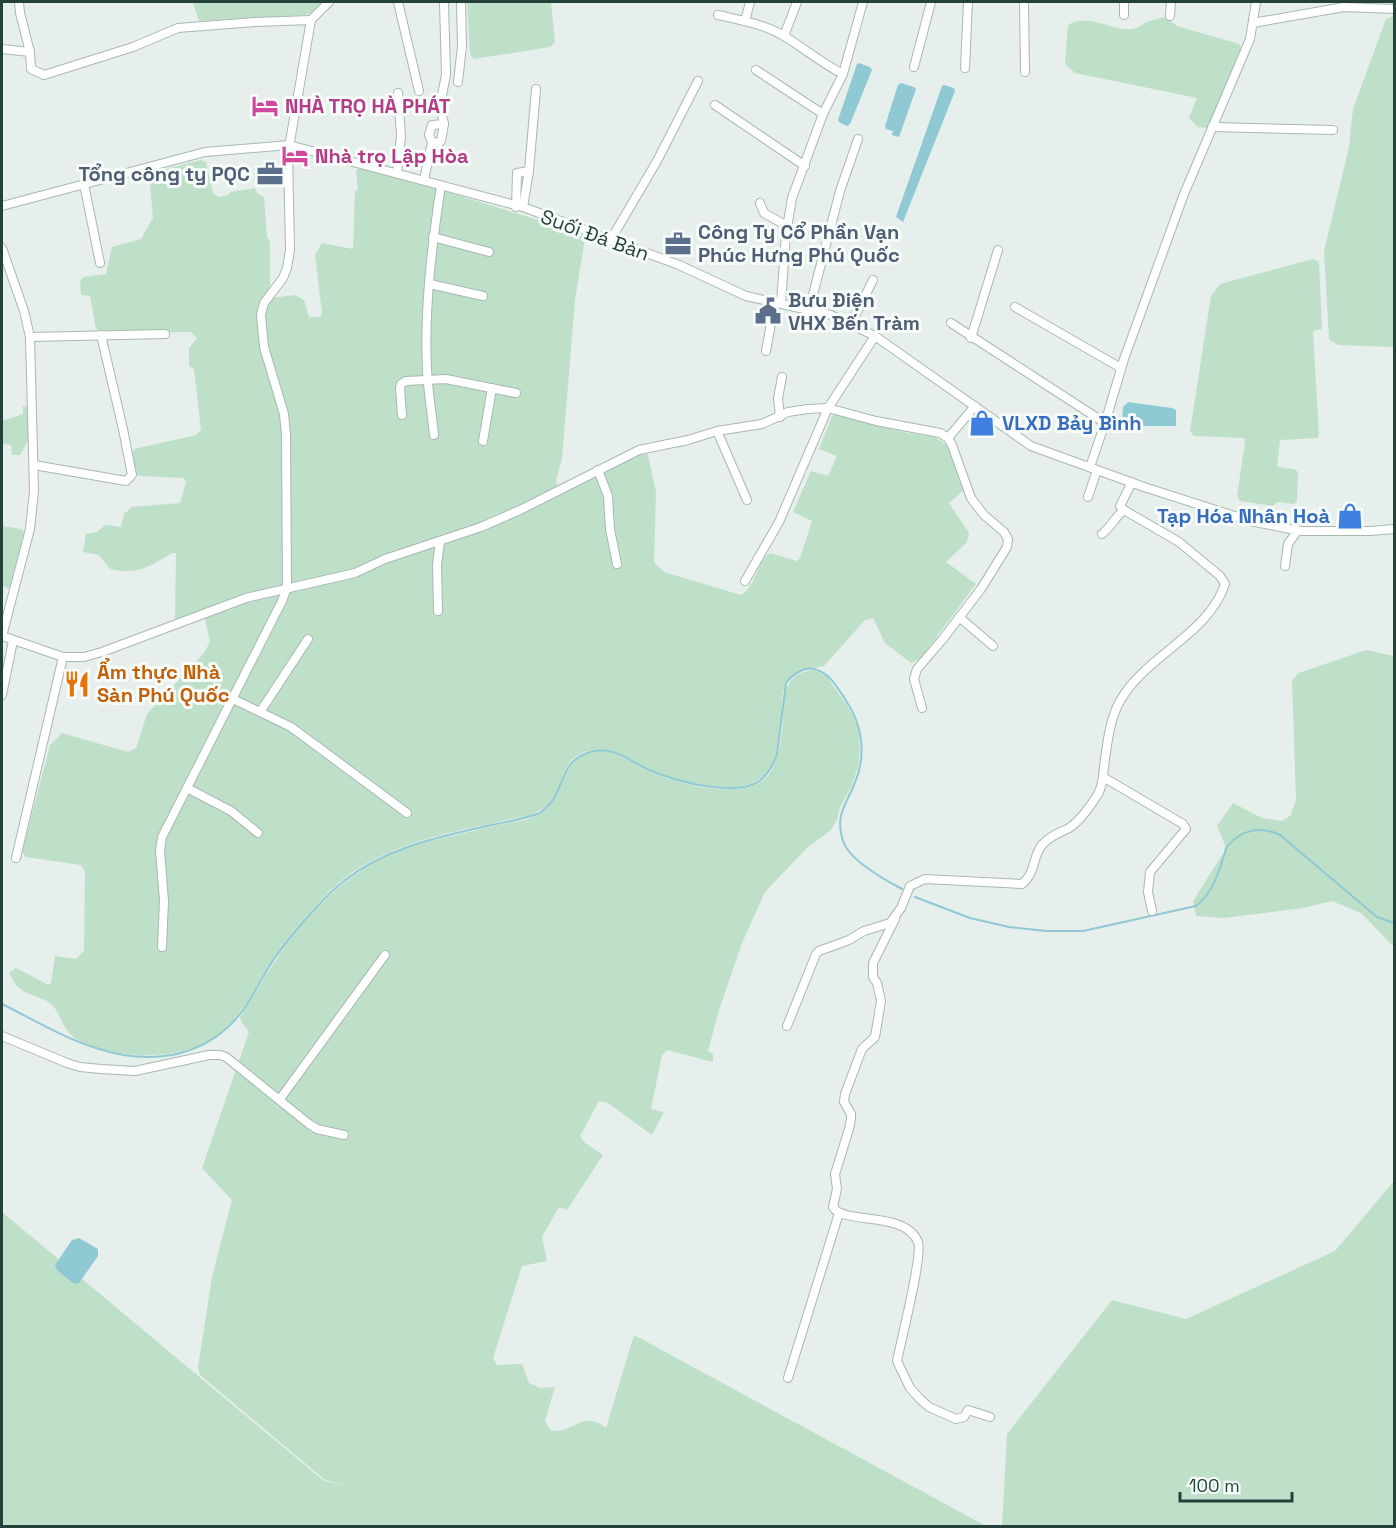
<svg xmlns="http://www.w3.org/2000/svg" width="1396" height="1528" font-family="'Space Grotesk',sans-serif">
	<rect width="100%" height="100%" fill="#e6efeb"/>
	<g fill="#bfe0c8">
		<path d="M193,2H322L314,12L305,15L199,21Z"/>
		<path d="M467,2H551L555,42L550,47L474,59L470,54Z"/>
		<path d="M1394,16V347L1338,345L1329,339L1324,251L1349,147L1353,109L1386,19Z"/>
		<path d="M1164,17L1177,26L1239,44L1242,50L1208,128L1198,127L1189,118L1197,98L1075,73L1065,64L1068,25C1090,12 1110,32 1133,29C1138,28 1141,25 1145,23C1151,20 1158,19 1164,17Z"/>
		<path d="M201,160L206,162L213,193L218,197L228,195L230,192L255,188L257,193L264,197L267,237L270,242V298L295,295L304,300L309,317H320L322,313L315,255L322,243L353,249L355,192L358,189L356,170L363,166L574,231L585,238L575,300L562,459L556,480L558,493L644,452L648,455L656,492L654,562L664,572L741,595C756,586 756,563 770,553L797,561L800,558L812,521L793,512L811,471L828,476L837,456L819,449L832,416L836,414L908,433L934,437L946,444L954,458L964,490L949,503L969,533L967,542L946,562L976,584L921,658L911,663L885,643L873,618L865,620L824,666C803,671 790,667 783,692C781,710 781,749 773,764C753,804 684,783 652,770C632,762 616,746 593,750C562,756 566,776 554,796C549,806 540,811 530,815C466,830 395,838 342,880C318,900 291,933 273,959C263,974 255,990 245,1005C217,1046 183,1057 135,1055C117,1053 85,1047 71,1035C64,1028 60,1015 54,1007C47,997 29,997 19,988C15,985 12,978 9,973L16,968L49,985L51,983L55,956L76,959L84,951L85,872L81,865L26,857L22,852L50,745L62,733L128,752L136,748L147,714L204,653L210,642L205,619L175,620L176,553H172C149,567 137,575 110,569L99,555L83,552L86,534L97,532L105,525L121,527L124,514L132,507L180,503L186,482L183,478L141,476L135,474L132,455L134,449L196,435L201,430L194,369L189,366V348L197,338L191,332L105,333L96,329L90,296L81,295L80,282L83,277L106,274L112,247L141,239L153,218L150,184L162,170Z"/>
		<path d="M1313,259L1319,262L1322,329L1313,331L1319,435L1318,438L1280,440L1277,467L1294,469L1298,472L1297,501L1294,504L1277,502L1273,506L1240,501L1237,496L1245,442L1244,438L1194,436L1190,431L1211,296L1220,284Z"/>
		<path d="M23,406L30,407L32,440L27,442L20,455H12L11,445L2,444V421L23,414Z"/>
		<path d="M2,526L21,529L25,533L13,582L8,589L2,585Z"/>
		<path d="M1366,650L1394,656V947L1361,913L1332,901L1303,908L1224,918L1196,916L1193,901L1224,852L1225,845L1217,826L1233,803L1262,818L1282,821L1290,816L1296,800L1292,680L1299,673Z"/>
		<path d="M814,670L827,677L847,705L858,725L860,751L858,767L852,785L840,807L837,820L830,831L808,847L765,892L742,943L719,1010L708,1051L713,1054V1062L667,1050L662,1055L651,1109L664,1112L652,1135L608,1103L599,1101L580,1136L585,1143L603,1155L567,1210L559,1207L542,1237L547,1261L522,1266L493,1358L497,1365L522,1364L529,1383L540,1388L555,1387L545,1420L550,1430C572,1436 582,1408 606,1428L634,1335L986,1526H2V1212L324,1481L350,1487L325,1480L200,1375L198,1367L212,1277L232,1200L202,1168L249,1032L241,1021L240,1017C253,999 262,980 274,963C307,911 358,860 418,844C446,837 474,831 502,824C515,822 531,820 541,813C568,795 560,747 605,751C620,753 633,763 646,770C674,783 732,799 761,782C784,767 782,718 785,693C790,678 798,671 814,670Z"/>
		<path d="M1394,1181V1526H1002L1007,1434L1112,1300L1186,1319L1335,1251Z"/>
	</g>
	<g fill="#8ec9d4">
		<path d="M859,63L870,67L872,70L850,124L847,126L839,122L838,120L857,64Z"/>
		<path d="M901,83L914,87L916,89L899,137L892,135L893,131L886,129L885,126L898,85Z"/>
		<path d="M944,85L954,88L955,91L903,222L896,217L942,86Z"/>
		<path d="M1128,402L1172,408L1176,410V426H1126L1122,423L1123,407Z"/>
		<path d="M79,1238L98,1249V1256L79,1283L74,1284L57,1270L55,1265L72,1240Z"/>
	</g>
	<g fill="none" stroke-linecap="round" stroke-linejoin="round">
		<g stroke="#8ec9d4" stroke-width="2">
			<path d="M915,897L970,918L1009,927L1046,931H1083L1196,906C1215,891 1219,869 1227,847C1241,829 1261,826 1280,835L1377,917L1394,923"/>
			<path d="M2,1004C32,1019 64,1038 96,1048C153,1067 211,1057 246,1006C256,990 264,974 274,959C291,935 321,899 344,881C387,847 439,837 491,825C507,822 524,819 540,813C546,808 552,803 555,796C566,777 564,760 590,752C613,745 630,761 649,770C675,781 740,800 763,778C770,771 774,763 777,754L786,683C793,674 805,665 817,670C831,675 837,687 845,699C863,725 867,756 854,785C845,806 835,816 843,841C849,860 885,880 902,889"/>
		</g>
		<g stroke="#a8b8b2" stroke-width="10">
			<g id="minor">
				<path d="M19,2L20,13L30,52"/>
				<path d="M398,2L419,91"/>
				<path d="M1024,2L1025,72"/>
				<path d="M718,15C740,20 764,24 784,36C804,48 821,63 843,74"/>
				<path d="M1124,15V2"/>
				<path d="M1170,16L1171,2"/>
				<path d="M745,21L750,2"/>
				<path d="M1253,23L1344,7L1394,9"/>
				<path d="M784,36L797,2"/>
				<path d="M2,49L30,52L31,69L44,75L133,47L178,28L255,22L311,20"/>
				<path d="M914,67L931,2"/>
				<path d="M965,68L968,2"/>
				<path d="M756,70L823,114"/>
				<path d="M458,82L462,46L461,2"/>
				<path d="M715,105L805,166"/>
				<path d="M1212,127L1333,130"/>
				<path d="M432,142L439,143L441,141L444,124L440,105L446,75L444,2"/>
				<path d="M397,172L401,136L398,93"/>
				<path d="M424,180L432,142L429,135L432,125L444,124"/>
				<path d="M84,184L100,263"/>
				<path d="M760,203L764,213L787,226"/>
				<path d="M2,206L205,152L289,145L523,207L679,265L746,296L831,315L875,336L1031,446L1144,487L1250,521L1300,531H1370L1394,529"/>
				<path d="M516,207L517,173L529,171"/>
				<path d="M523,207L529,171L536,89"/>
				<path d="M433,237L489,252"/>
				<path d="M610,241L657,161L698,81"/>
				<path d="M2,248L24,311L30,337L34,491L30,529L2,636"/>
				<path d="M430,284L483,296"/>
				<path d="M781,303L786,234L792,198L823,114L843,74L863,2"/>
				<path d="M1015,307L1121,368"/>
				<path d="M809,310L840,191L858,139"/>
				<path d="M951,323L1105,423"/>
				<path d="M851,324L873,280"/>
				<path d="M30,337L165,334"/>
				<path d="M971,338L998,250"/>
				<path d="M766,351L775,301"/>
				<path d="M402,415L400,388L401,384L406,381L446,379L516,393"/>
				<path d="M780,417L778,398L782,377"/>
				<path d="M717,431L747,500"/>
				<path d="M434,435C432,414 428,392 427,370C424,309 432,245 441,185"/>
				<path d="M948,438L975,406"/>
				<path d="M483,441L492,388"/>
				<path d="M34,465L126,481L132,475L123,429L101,335"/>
				<path d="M1090,467L1105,423L1124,359L1184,194L1250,39L1256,2"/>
				<path d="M598,470L608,496L610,529L617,564"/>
				<path d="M1088,497L1097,470"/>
				<path d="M1102,534C1112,526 1114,518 1124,510"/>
				<path d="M1285,566L1288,544L1298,530"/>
				<path d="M745,581L779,522L828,408L875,336"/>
				<path d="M438,611L437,565L440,541"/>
				<path d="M959,617L993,646"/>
				<path d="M2,636L63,657H84L102,652L246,598L355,573L385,559L481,527L520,510L639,450L688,440L717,431L762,424L788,412L808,409L828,408L876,421L940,433L948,438L952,445L971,498L984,515L1004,532L1008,539L1007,547L981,589L942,640L917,669L914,679L922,708"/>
				<path d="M2,695L13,641"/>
				<path d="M233,699L291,727L407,813"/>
				<path d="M260,712L308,639"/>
				<path d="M1103,777L1183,824L1186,829L1150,872L1148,892L1152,911"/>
				<path d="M187,788L231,811L258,833"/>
				<path d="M16,858L63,657"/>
				<path d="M895,919L873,963V977L877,983L881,1001L875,1037L862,1049L845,1094L844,1102L851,1114V1119L849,1129L835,1174L837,1189L833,1207C843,1225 905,1210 918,1242C923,1255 901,1341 897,1361L910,1388L920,1399L929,1407L956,1419L964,1417L968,1410L990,1417"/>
				<path d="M162,947L164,901L160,850L162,837L282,601L287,588L286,435L284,414L264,347L261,315L264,303L283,278L287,268L290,250L288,153L311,20L329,2"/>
				<path d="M787,1026L816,954L819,951L849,940L864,931L890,923L901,908L910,886L925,879L1022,884C1036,873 1032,857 1042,845C1050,836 1059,833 1069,828C1079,822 1092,804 1098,794C1103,785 1103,776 1104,767C1107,745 1109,721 1120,701C1145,656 1209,634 1225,584L1220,576L1179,542L1124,510L1120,506L1132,482"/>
				<path d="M2,1036L67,1063L80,1067L101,1069L135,1071L209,1055H220L226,1057L309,1124L317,1129L344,1135"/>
				<path d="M280,1099L385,955"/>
				<path d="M788,1378L839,1213"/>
			</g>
		</g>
		<use href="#minor" stroke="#fff" stroke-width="8"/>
	</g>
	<defs>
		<g id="hotel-bare" transform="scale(2.07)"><path d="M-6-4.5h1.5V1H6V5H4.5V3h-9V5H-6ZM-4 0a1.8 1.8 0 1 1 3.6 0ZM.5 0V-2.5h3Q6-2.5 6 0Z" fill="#d1479c" stroke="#f7fbf9" stroke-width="2.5" paint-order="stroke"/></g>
		<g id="office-bare" transform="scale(2.07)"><path d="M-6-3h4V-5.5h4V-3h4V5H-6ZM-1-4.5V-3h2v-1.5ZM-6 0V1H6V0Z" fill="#5c6f8a" stroke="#f7fbf9" stroke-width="2.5" paint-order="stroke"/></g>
		<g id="civic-bare" transform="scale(2.07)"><path d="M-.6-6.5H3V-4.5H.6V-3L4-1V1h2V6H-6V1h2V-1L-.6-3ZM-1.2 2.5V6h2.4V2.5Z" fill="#5c6f8a" stroke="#f7fbf9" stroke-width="2.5" paint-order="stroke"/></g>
		<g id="shop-bare" transform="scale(2.07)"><path d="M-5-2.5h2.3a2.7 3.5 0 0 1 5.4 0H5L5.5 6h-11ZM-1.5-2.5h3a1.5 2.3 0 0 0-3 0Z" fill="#3f7fe0" stroke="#f7fbf9" stroke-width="2.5" paint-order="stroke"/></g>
		<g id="restaurant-bare" transform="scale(2.07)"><path d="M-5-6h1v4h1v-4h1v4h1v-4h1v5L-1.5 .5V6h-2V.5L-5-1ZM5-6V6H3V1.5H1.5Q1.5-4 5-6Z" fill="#e8710a" stroke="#f7fbf9" stroke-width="2.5" paint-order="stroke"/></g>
	</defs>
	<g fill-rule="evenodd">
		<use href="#hotel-bare" x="265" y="106"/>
		<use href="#hotel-bare" x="295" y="156"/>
		<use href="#office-bare" x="270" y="174"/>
		<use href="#office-bare" x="678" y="244"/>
		<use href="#civic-bare" x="768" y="311"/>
		<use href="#shop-bare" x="982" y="423"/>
		<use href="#shop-bare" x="1350" y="516"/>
		<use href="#restaurant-bare" x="77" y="684"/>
	</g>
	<g text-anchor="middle" stroke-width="6" stroke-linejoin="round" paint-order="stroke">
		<g font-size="20" font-weight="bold" fill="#b23c85" stroke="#f7fbf9" text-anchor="start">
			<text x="285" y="113">NHÀ TRỌ HÀ PHÁT</text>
			<text x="315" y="163">Nhà trọ Lập Hòa</text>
		</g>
		<g font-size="20" font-weight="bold" fill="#4e5e75" stroke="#f7fbf9" text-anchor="start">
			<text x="250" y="181" text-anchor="end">Tổng công ty PQC</text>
			<text x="698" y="239">Công Ty Cổ Phần Vạn<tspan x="698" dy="23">Phúc Hưng Phú Quốc</tspan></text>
			<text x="788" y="307">Bưu Điện<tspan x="788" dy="23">VHX Bến Tràm</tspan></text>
		</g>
		<g font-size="20" fill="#24423a" stroke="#f7fbf9">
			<text transform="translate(595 235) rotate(20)" y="7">Suối Đá Bàn</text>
		</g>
		<g font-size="20" font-weight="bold" fill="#366cbe" stroke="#f7fbf9" text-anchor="start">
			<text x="1002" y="430">VLXD Bảy Bình</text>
			<text x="1330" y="523" text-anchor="end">Tạp Hóa Nhân Hoà</text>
		</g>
		<g font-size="20" font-weight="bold" fill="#c56008" stroke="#f7fbf9" text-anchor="start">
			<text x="97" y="679">Ẩm thực Nhà<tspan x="97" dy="23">Sàn Phú Quốc</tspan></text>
		</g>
	</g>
	<rect width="1396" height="1528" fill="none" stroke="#24423a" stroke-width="6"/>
	<path d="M1180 1492v9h112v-9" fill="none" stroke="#24423a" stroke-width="3"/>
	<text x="1189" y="1492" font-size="18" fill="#24423a" stroke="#f7fbf9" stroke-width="4.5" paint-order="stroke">100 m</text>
</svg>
